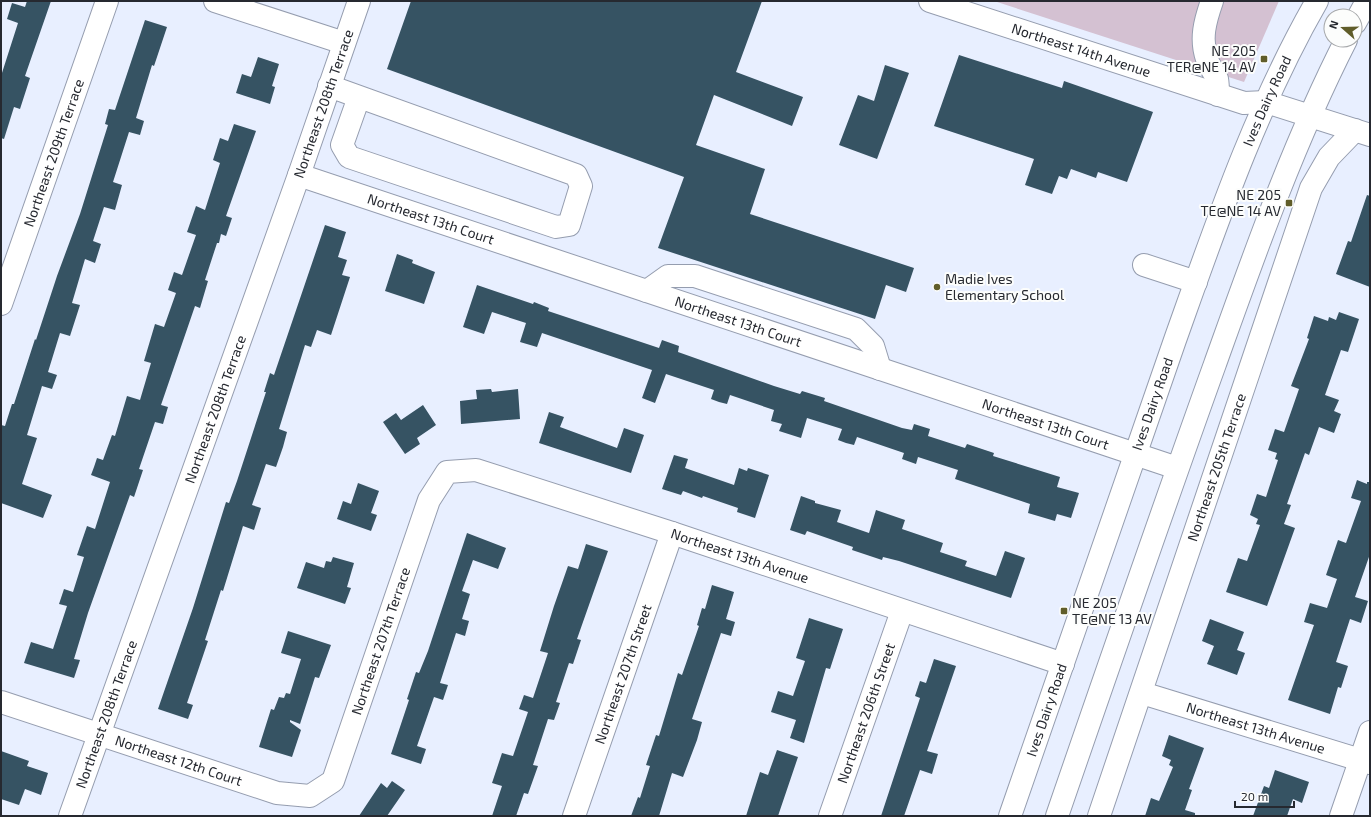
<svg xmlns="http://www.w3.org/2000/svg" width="1371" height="817" font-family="'Exo 2',sans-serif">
	<rect width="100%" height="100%" fill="#e8efff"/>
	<path fill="#d4c1d2" d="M994,1H1279L1244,82Z"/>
	<g fill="#365363">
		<path d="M27,1H51L25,76L30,78L20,109L14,107L4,139L1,138V76L18,23L7,19L12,3L25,7Z"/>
		<path d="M411,1H762L736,72L803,97L792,126L714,95L696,145L765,169L750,214L914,268L906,292L886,285L875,319L658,248L684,177L387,69Z"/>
		<path d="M145,20L167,27L154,66L152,65L136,118L144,121L140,135L129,132L113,182L122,185L115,210L104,207L93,241L101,244L95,263L85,259L72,303L80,305L70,336L60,333L48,372L57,375L52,389L42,386L27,435L37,438L22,484L52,495L43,518L1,503V425L5,426L12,404H14L35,339L36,340L57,276L80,214L108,125L105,124L109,109L115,110Z"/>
		<path d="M959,55L1062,88L1064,81L1153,112L1127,182L1098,172L1096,178L1071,169L1067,179L1059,176L1052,194L1025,185L1034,159L934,126Z"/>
		<path d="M258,57L279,64L272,86L275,87L270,104L236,93L242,74L251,77Z"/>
		<path d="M885,65L909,73L877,159L839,145L858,95L874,101Z"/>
		<path d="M234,124L256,131L226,216L232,218L226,236L221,234L219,243H217L205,280L208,281L200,308L195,306L161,405L168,407L163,424L155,422L139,469L143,470L134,497L130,495L88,613L74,659L80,660L74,678L24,663L31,642L53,649L67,606L59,604L64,589L73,592L84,557L77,555L87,526L95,529L110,482L91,475L94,467L97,458L103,460L112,435L115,436L127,396L140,400L151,363L144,361L155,324L164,327L176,293L168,290L174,272L182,275L196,235L187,232L196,206L205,210L220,163L213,160L220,138L228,141Z"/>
		<path d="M1367,195L1370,196V287L1336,274L1348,241L1351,242Z"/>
		<path d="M325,225L346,232L338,257L347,260L342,275L350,277L331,335L317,330L311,347L305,345L279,429L287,432L283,447L276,467L266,464L252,505L261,508L254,530L243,526L223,591L221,590L205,640L208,641L187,703L193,705L188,719L158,709L193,608L226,502L229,503L237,481L266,392H264L270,373L274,375Z"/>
		<path d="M397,254L413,260L412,263L435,272L424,304L385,291Z"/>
		<path d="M477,285L533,304L534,302L549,308L548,311L659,348L662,340L679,346L678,352L774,386L800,394L802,391L825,398L824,401L902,428L912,430L914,424L930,429L928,436L965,448L967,444L994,453L993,456L1060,477L1057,487L1079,493L1071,518L1057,514L1055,521L1028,513L1030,504L955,479L958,470L918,457L916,464L902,459L904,453L857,437L854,445L846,443L838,440L842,429L807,418L801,438L779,431L782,424L771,421L774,410L730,395L727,404L719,402L711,399L714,390L666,374L655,403L642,398L652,370L542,333L537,347L520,342L526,323L492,312L484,334L463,327Z"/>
		<path d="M1339,312L1359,319L1348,352L1341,350L1325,395L1339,400L1334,411L1341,414L1334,433L1319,427L1309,455L1305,453L1287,504L1291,505L1284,524L1295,528L1267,606L1226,592L1238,558L1247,561L1260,525L1256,524L1258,519L1250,515L1257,494L1266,497L1278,460L1275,459L1277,453L1268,450L1275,429L1284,432L1299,389L1291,386L1309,339L1307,338L1314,316L1328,321L1329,317L1336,320Z"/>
		<path d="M491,389L492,392L518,389L520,419L461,424L460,401L477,399L476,390Z"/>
		<path d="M423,405L436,425L417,438L420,444L405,454L383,422L396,413L401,420Z"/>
		<path d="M549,412L564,417L560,427L617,448L624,428L644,435L631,473L539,443Z"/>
		<path d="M674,455L688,459L685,468L734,485L739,468L747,471L748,468L769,475L755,518L737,512L738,508L703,496L702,498L683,491L681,495L662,489Z"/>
		<path d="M1357,480L1367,484V482H1370V554L1355,597L1368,601L1361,623L1350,619L1336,662L1348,666L1341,688L1338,687L1330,714L1288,700L1314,625L1304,622L1310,603L1327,608L1337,579L1326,575L1338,540L1346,543L1361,501L1351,498Z"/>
		<path d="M358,483L379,491L371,513L377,515L371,531L337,519L343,501L351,504Z"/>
		<path d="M801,496L815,501V503L841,510L837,522L869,533L876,510L905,520L902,529L943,543L940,552L967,561L965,566L996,576L1005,551L1025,558L1011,598L899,561L883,557L882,560L852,550L853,547L807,531L805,535L790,530Z"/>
		<path d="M467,533L506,548L498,569L473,560L462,591L470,594L462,619L469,621L465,636L456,633L440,683L448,685L443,700L434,697L417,746L426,749L421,764L391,754L409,700L407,699L416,672L419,673L428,651Z"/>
		<path d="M586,544L608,551L577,639L581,640L573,664L569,663L556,702L560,703L554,720L548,719L533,765L538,766L528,794L524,793L516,816H492L502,786L492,783L502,753L513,756L528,712L519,709L524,695L533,698L548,653L540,651L554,606L568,566L578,569Z"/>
		<path d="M333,557L354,563L347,587L351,588L345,604L297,588L306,562L324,568L326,561L331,562Z"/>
		<path d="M712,585L734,592L726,619L735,622L731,636L721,633L692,719L702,722L697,740L683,777L672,773L659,816H631L638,797L640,798L650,766L646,765L656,735L659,736L678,673L682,675L699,626L697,625L702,608L705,609Z"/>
		<path d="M809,618L843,629L830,669L826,668L804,743L790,738L796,720L771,712L778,691L793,696L805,661L796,658Z"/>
		<path d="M1210,619L1244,632L1237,650L1245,653L1237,675L1207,664L1214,646L1202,641Z"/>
		<path d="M288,631L331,645L319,678L315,677L300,724L290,720V722L301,730L292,757L259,747L271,709L274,710L279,697L284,698L286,693L290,694L301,659L281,653Z"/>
		<path d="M934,659L956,666L927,751L938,754L932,774L920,770L904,816H881L920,698L915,696L920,681L926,683Z"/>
		<path d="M1169,735L1204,748L1189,789L1192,790L1185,810L1195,813V816H1145L1151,798L1159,801L1173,767L1169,765L1171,760L1162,756Z"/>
		<path d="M777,750L798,757L778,816H746L760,772L768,775Z"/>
		<path d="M1,751L29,761L27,766L48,773L41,795L25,789L19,805L1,799Z"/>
		<path d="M1275,770L1309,782L1302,803L1293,799L1287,816H1253L1264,786L1269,788Z"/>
		<path d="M392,781L405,790L387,816H359L381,783L387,788Z"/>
	</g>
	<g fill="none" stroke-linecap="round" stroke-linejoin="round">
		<g stroke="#959daf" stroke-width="24">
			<g id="minor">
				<path d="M215,1L344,43"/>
				<path id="s1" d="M930,1L1244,103L1266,102L1370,135"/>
				<path d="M1212,1C1205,21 1200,39 1207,59C1209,66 1214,72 1217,79C1218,84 1218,90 1218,95"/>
				<path d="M329,86L576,175L581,186L569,225L556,227L349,157L342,145L359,97"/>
				<path id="s2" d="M299,175L1177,468"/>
				<path d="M1144,265L1196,282"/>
				<path d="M647,291L668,276H695L856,329L873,346L880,369"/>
				<path id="s3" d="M1,304L107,1"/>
				<path id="s4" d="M1142,693L1370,763"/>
				<path id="s5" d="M1,702L277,793L310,796L333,781L429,500L447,472L476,470L672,533L1063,664"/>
				<path id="s6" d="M70,816L299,175L359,1"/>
				<path id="s7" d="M574,816L672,533"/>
				<path id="s8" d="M830,816L902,611"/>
				<path id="s9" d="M1099,816L1311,188L1329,157L1355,130"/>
				<path d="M1341,816L1370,732"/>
			</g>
		</g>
		<g stroke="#959daf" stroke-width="24">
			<g id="major">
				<path d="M1355,23L1367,1"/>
				<path id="s10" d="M1010,816C1065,657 1119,498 1175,340C1216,225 1256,107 1317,1"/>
				<path d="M1057,816C1109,665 1161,514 1215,364C1254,255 1293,144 1346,40"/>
			</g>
		</g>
		<use href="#minor" stroke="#fff" stroke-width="22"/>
		<use href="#major" stroke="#fff" stroke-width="22"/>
	</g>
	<g fill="#605d2a" stroke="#fcfdfc" stroke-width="1.5">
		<rect x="1260" y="55" width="8" height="8" rx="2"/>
		<rect x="1285" y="199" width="8" height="8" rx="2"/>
		<circle cx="937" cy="287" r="4"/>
		<rect x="1060" y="607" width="8" height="8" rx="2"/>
	</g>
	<g text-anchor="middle" stroke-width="4" stroke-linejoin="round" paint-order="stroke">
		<g font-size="14" fill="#262930" stroke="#fcfdfc">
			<text dy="5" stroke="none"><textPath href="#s1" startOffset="159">Northeast 14th Avenue</textPath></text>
			<text dy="5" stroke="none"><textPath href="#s10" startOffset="760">Ives Dairy Road</textPath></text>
			<text dy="5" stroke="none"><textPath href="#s6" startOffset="756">Northeast 208th Terrace</textPath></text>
			<text dy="5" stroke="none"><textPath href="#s3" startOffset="160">Northeast 209th Terrace</textPath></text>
			<text dy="5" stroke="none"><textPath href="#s2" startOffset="139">Northeast 13th Court</textPath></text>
			<text dy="5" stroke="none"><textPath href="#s2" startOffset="463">Northeast 13th Court</textPath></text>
			<text dy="5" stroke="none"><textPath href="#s10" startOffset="436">Ives Dairy Road</textPath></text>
			<text dy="5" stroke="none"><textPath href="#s6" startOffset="432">Northeast 208th Terrace</textPath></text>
			<text dy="5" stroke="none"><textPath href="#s2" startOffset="787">Northeast 13th Court</textPath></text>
			<text dy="5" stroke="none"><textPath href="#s9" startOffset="368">Northeast 205th Terrace</textPath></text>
			<text dy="5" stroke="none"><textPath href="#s5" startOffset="988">Northeast 13th Avenue</textPath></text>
			<text dy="5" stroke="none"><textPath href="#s5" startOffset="499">Northeast 207th Terrace</textPath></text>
			<text dy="5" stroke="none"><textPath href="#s7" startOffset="150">Northeast 207th Street</textPath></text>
			<text dy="5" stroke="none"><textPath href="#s10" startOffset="112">Ives Dairy Road</textPath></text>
			<text dy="5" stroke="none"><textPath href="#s8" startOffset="109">Northeast 206th Street</textPath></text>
			<text dy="5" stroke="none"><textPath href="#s6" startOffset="108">Northeast 208th Terrace</textPath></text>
			<text dy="5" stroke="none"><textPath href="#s4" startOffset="119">Northeast 13th Avenue</textPath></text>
			<text dy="5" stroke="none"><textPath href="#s5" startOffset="187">Northeast 12th Court</textPath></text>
		</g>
		<g font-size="14" fill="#262930" stroke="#fcfdfc" text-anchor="end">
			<text x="1256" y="56">NE 205<tspan x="1256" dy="16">TER@NE 14 AV</tspan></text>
			<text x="1281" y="200">NE 205<tspan x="1281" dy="16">TE@NE 14 AV</tspan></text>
			<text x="945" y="284" text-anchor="start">Madie Ives<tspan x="945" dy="16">Elementary School</tspan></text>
			<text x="1072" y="608" text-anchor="start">NE 205<tspan x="1072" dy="16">TE@NE 13 AV</tspan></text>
		</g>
	</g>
	<rect width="1371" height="817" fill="none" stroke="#262930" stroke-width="4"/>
	<g transform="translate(1343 28) rotate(290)"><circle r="19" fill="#fcfdfc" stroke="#a6a8aa"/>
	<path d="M0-3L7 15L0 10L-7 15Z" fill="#605d2a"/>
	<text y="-6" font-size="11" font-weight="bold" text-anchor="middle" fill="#262930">N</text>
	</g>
	<path d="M1235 801v6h59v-6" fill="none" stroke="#262930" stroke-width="2"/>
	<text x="1241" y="801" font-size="12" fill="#262930" stroke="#fcfdfc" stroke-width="3" paint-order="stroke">20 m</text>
</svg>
